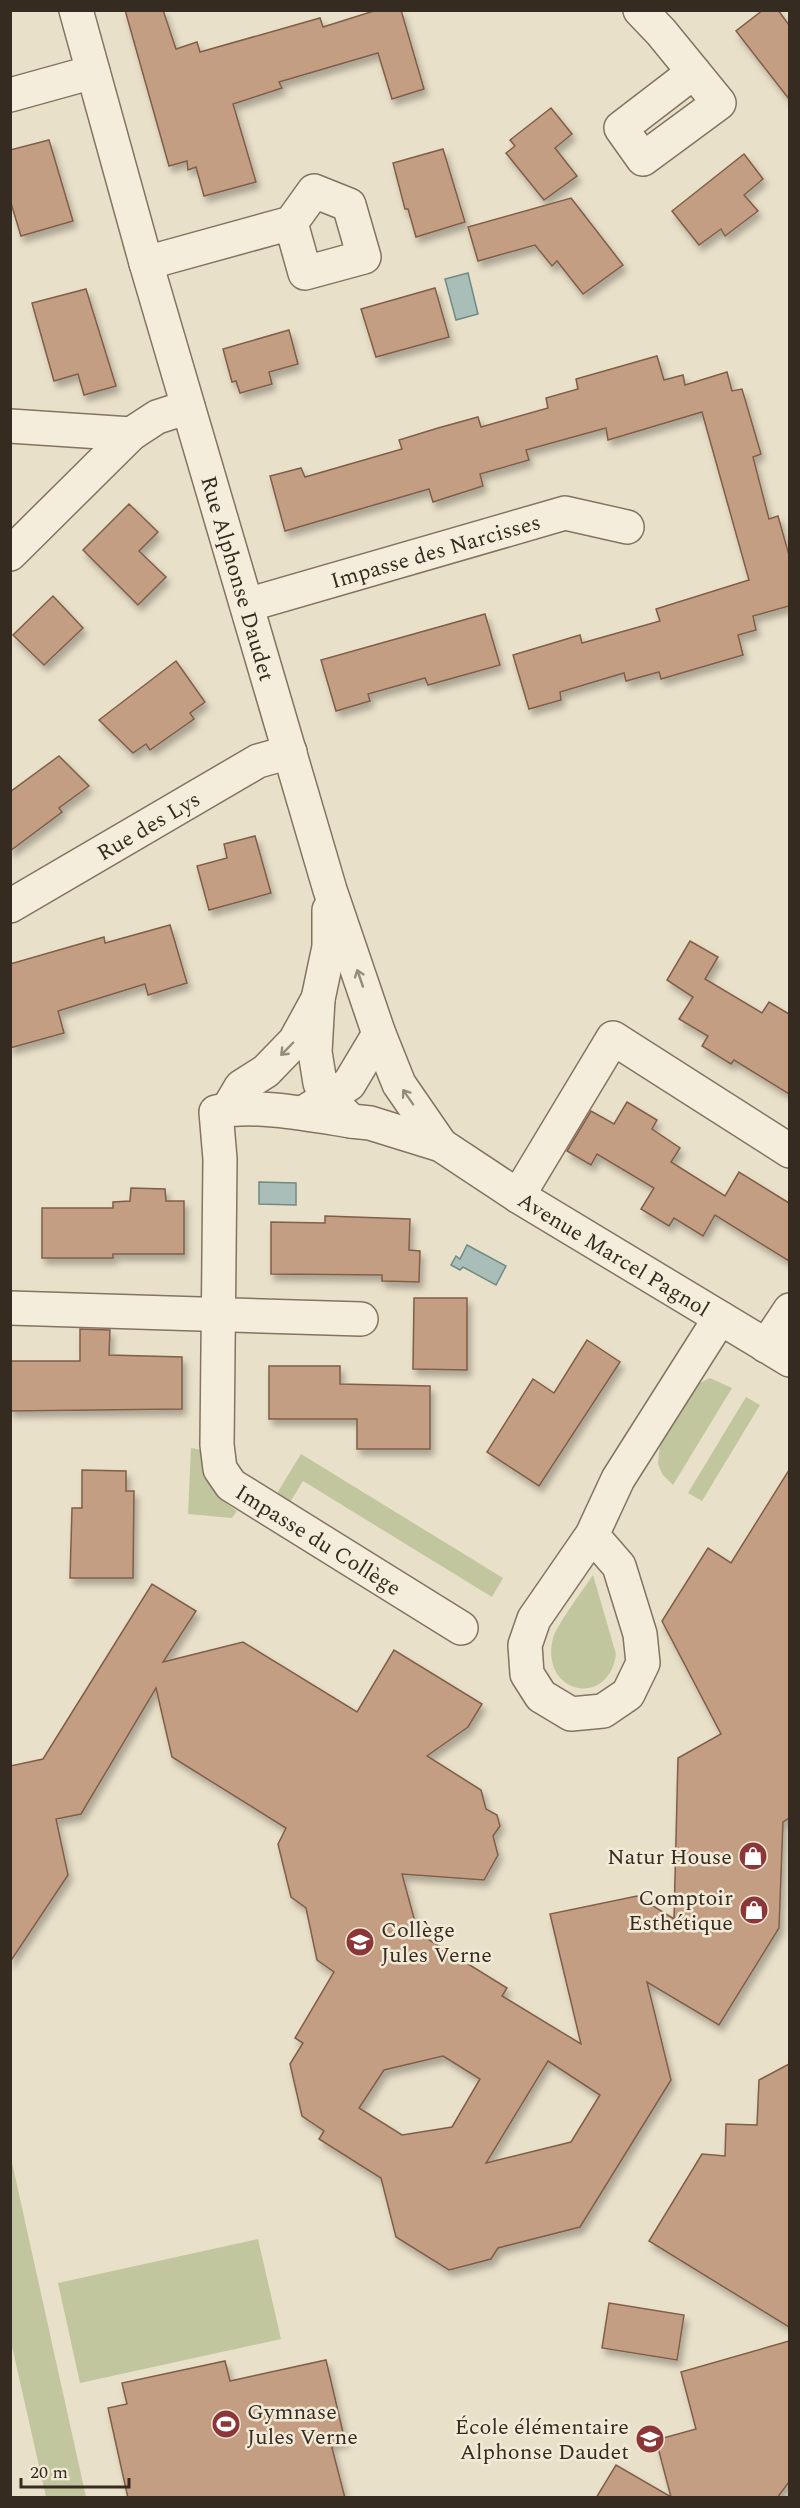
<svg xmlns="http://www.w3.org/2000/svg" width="800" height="2508" font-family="Spectral,serif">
	<defs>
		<filter id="shadow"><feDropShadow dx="3.5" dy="6" stdDeviation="3" flood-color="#0004"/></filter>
	</defs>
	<rect width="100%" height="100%" fill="#e9e0c9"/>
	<g fill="#c1c69e">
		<path d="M710,1378L732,1388L673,1485L662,1474L658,1464L660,1443L698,1384Z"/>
		<path d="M746,1397L760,1405L702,1501L688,1493Z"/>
		<path d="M191,1448L203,1450C208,1479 210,1494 237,1511L232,1518L188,1514Z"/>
		<path d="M301,1454L503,1578L492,1597L303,1481L289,1504L276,1495Z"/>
		<path d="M593,1575L616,1654C609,1709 539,1694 553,1638C558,1623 583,1590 593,1575Z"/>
		<path d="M11,2158L86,2497H46L11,2342Z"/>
		<path d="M258,2239L281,2339L80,2383L58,2283Z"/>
	</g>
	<g fill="#a9beb8" stroke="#708b85" stroke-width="1.5">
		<path d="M468,273L478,314L456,320L445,279Z"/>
		<path d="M259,1182L296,1183V1205L259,1204Z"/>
		<path d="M467,1245L506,1266L496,1285L463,1267L460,1270L451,1265L456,1256L460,1259Z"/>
	</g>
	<g fill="#c39e83" stroke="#805e48" stroke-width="1.5" fill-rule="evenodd" filter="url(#shadow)">
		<path d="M125,10H163L176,49L197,42L200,52L320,18L323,27L377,10H401L424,89L392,99L378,53L279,82L282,88L233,104L256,182L204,196L196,167L188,170L187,161L169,166Z"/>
		<path d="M763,10H778L789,25V99L736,31Z"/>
		<path d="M551,108L572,134L555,148L577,176L544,200L506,153L515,146L510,140Z"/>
		<path d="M49,140L73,221L21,236L10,200V150Z"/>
		<path d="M443,149L465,222L416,237L408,209H405L393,163Z"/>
		<path d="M744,154L763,179L744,195L758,211L725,236L721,229L699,245L672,211Z"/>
		<path d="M571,198L623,265L583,294L557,261L552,266L535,245L478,261L468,227Z"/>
		<path d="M435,288L449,337L376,357L361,309Z"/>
		<path d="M86,289L116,386L84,395L78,374L54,381L32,303Z"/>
		<path d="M289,330L298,364L269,372L272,384L240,393L236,381L232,382L223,349Z"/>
		<path d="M657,356L664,380L683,375L685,385L727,372L732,391L742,389L761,454L753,457L769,519L778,516L789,555V606L753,616L756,630L738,635L743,655L661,679L659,672L626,681L624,673L560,692L561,700L529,709L513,655L580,635L582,643L660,621L656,609L749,580L702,412L608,440L606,428L526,450L529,460L480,474L483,486L433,502L429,489L285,531L270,476L301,468L305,477L402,449L399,440L438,428L478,417L481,427L548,408L546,398L578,389L576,379Z"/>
		<path d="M129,504L158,532L139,551L166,577L138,605L83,550Z"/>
		<path d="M53,596L83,628L44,665L13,635Z"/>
		<path d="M485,614L500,665L428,685L425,678L368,694L370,701L336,711L321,660Z"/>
		<path d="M176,661L205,702L190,713L194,719L150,750L146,744L133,753L99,720Z"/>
		<path d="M59,756L89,786L59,808L62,812L10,851V792Z"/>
		<path d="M255,836L271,893L209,910L197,866L227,858L224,844Z"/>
		<path d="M170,925L187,983L148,995L145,984L58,1011L64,1033L10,1048V964L104,937L105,943Z"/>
		<path d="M690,941L718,957L705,979L762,1013L769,1002L789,1014V1094L734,1060L731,1064L702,1046L708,1036L679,1019L693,997L667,980Z"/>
		<path d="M627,1102L657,1120L652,1129L680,1148L671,1162L725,1196L739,1172L789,1203V1261L715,1215L703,1236L674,1218L669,1226L641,1209L654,1188L597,1154L591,1165L567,1151L591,1111L614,1124Z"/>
		<path d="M131,1188L165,1189L166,1201H184V1254H113V1258H42V1208H113V1202L130,1201Z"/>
		<path d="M325,1216L410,1219L409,1250L420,1251L419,1282L382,1281V1275L271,1274V1222L325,1223Z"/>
		<path d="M414,1298H467V1370L413,1369Z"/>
		<path d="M80,1329L110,1330L109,1355L182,1357V1409L10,1411V1361H80Z"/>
		<path d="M587,1340L620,1362L539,1486L487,1452L533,1379L554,1393Z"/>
		<path d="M269,1366H340V1384L430,1386V1449H357V1419H269Z"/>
		<path d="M82,1470L126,1471V1491H134L133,1578H70L72,1508H82Z"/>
		<path d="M789,1470V1818L783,1822L779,1928L719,2025L647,1982L671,2080L580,2227L498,2248L491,2259L449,2270L396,2237L381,2178L319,2139L324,2131L302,2116L290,2064L303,2043L295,2038L334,1972L317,1960L306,1908L291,1897L278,1844L286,1828L172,1757L156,1688L81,1814L56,1819L68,1875L10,1962V1766L43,1759L152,1584L196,1611L163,1662L243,1642L357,1712L394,1650L482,1704L468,1727L427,1756L481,1790L486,1809L497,1815L500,1826L493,1836L498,1855L484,1880L402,1874L418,1933L507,1988L502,1996L581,2044L550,1914L637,1896L674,1919L678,1758L721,1734L662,1621L708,1548L731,1563ZM443,2056L480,2079L452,2127L402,2135L359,2108L384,2070ZM548,2061L600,2095L571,2142L486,2163Z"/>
		<path d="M789,2064V2327L649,2241L702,2154L725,2156L726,2124L757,2125L759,2080Z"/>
		<path d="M609,2303L684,2315L677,2360L602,2348Z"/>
		<path d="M789,2341V2482L777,2498H596L616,2465L671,2497L656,2440L696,2429L681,2372Z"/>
		<path d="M326,2360L345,2441L331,2444L345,2498H128L108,2408L127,2404L122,2383L225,2361L230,2381Z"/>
	</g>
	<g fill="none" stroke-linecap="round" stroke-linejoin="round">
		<g stroke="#83735f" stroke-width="36">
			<g id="minor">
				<path d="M640,10L661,32L719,103L643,159L621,128L694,72"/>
				<path d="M10,95L93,72"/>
				<path d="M146,263L291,223L314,191L349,205L364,257L305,273L291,223"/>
				<path d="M10,426L131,434"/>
				<path d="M10,554L131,434L157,417L188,407"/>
				<path id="s1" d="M247,605L565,513L627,527"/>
				<path id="s2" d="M10,906L258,761L290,752"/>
				<path d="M228,1109L241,1087L266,1071L295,1041L318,999"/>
				<path d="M303,1113L349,1084L379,1034"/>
				<path id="s3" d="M351,1121C313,1115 253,1103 216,1112L220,1159L217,1445L220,1469L231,1485L461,1628"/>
				<path d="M518,1196L613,1038L790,1151"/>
				<path d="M10,1308L361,1319"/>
				<path d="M766,1346L790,1310"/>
				<path d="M592,1535L619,1566L640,1634L643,1663L628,1694L603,1711L571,1714L541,1696L527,1674L525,1645L534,1619L592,1535L618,1479L720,1318"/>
			</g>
		</g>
		<g stroke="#83735f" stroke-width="36">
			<g id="tertiary">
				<path id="s4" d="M76,10L146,263L330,890L379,1034L399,1084L441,1145"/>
				<path id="s5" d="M329,910V947L318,999L315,1052L320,1083L328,1098L351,1121L370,1123L441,1145L518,1196L790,1360"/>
			</g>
		</g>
		<use href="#minor" stroke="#f5eddb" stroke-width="33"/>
		<use href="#tertiary" stroke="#f5eddb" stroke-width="33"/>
	</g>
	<defs><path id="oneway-shaft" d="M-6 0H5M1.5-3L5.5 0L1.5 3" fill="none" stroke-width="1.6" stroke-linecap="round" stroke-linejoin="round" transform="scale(1.5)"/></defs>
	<g stroke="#968c7e">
		<use href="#oneway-shaft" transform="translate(360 978) rotate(-109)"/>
		<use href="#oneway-shaft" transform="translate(287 1049) rotate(134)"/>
		<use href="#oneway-shaft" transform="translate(408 1097) rotate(-125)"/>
	</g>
	<defs>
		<g id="shop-disc" transform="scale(1.5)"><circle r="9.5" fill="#8b3737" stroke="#f2ead7"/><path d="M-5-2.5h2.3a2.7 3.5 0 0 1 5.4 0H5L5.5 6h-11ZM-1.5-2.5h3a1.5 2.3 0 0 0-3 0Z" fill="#fff"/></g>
		<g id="school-disc" transform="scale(1.5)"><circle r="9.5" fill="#8b3737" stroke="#f2ead7"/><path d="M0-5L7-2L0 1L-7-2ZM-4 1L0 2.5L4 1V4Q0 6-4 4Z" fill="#fff"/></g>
		<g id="stadium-disc" transform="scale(1.5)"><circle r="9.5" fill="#8b3737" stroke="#f2ead7"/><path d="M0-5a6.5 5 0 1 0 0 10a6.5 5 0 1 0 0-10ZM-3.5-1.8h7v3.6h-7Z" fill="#fff"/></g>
	</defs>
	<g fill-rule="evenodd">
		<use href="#shop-disc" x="753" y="1856"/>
		<use href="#shop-disc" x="754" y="1910"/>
		<use href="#school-disc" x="360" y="1942"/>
		<use href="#stadium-disc" x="226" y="2424"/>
		<use href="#school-disc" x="650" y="2439"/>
	</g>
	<g text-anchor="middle" stroke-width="5" stroke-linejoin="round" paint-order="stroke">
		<g font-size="22" fill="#362b21" stroke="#f2ead7">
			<text dy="8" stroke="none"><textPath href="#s1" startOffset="196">Impasse des Narcisses</textPath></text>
			<text dy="8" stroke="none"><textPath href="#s4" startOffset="591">Rue Alphonse Daudet</textPath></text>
			<text dy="8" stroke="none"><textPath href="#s2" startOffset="160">Rue des Lys</textPath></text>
			<text dy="8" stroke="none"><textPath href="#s5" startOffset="522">Avenue Marcel Pagnol</textPath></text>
			<text dy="8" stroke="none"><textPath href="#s3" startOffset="616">Impasse du Collège</textPath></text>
		</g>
		<g font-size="22" fill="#362b21" stroke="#f2ead7" text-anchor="end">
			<text x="732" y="1864">Natur House</text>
			<text x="733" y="1905">Comptoir<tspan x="733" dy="25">Esthétique</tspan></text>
			<text x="381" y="1937" text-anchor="start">Collège<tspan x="381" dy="25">Jules Verne</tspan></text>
			<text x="247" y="2419" text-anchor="start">Gymnase<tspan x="247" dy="25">Jules Verne</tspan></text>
			<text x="629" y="2434">École élémentaire<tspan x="629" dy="25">Alphonse Daudet</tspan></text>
		</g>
	</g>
	<rect width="800" height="2508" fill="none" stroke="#362b21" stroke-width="24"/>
	<path d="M21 2478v9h108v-9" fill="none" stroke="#362b21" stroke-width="3"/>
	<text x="30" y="2478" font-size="18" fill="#362b21" stroke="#f2ead7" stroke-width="4.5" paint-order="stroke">20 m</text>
</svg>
